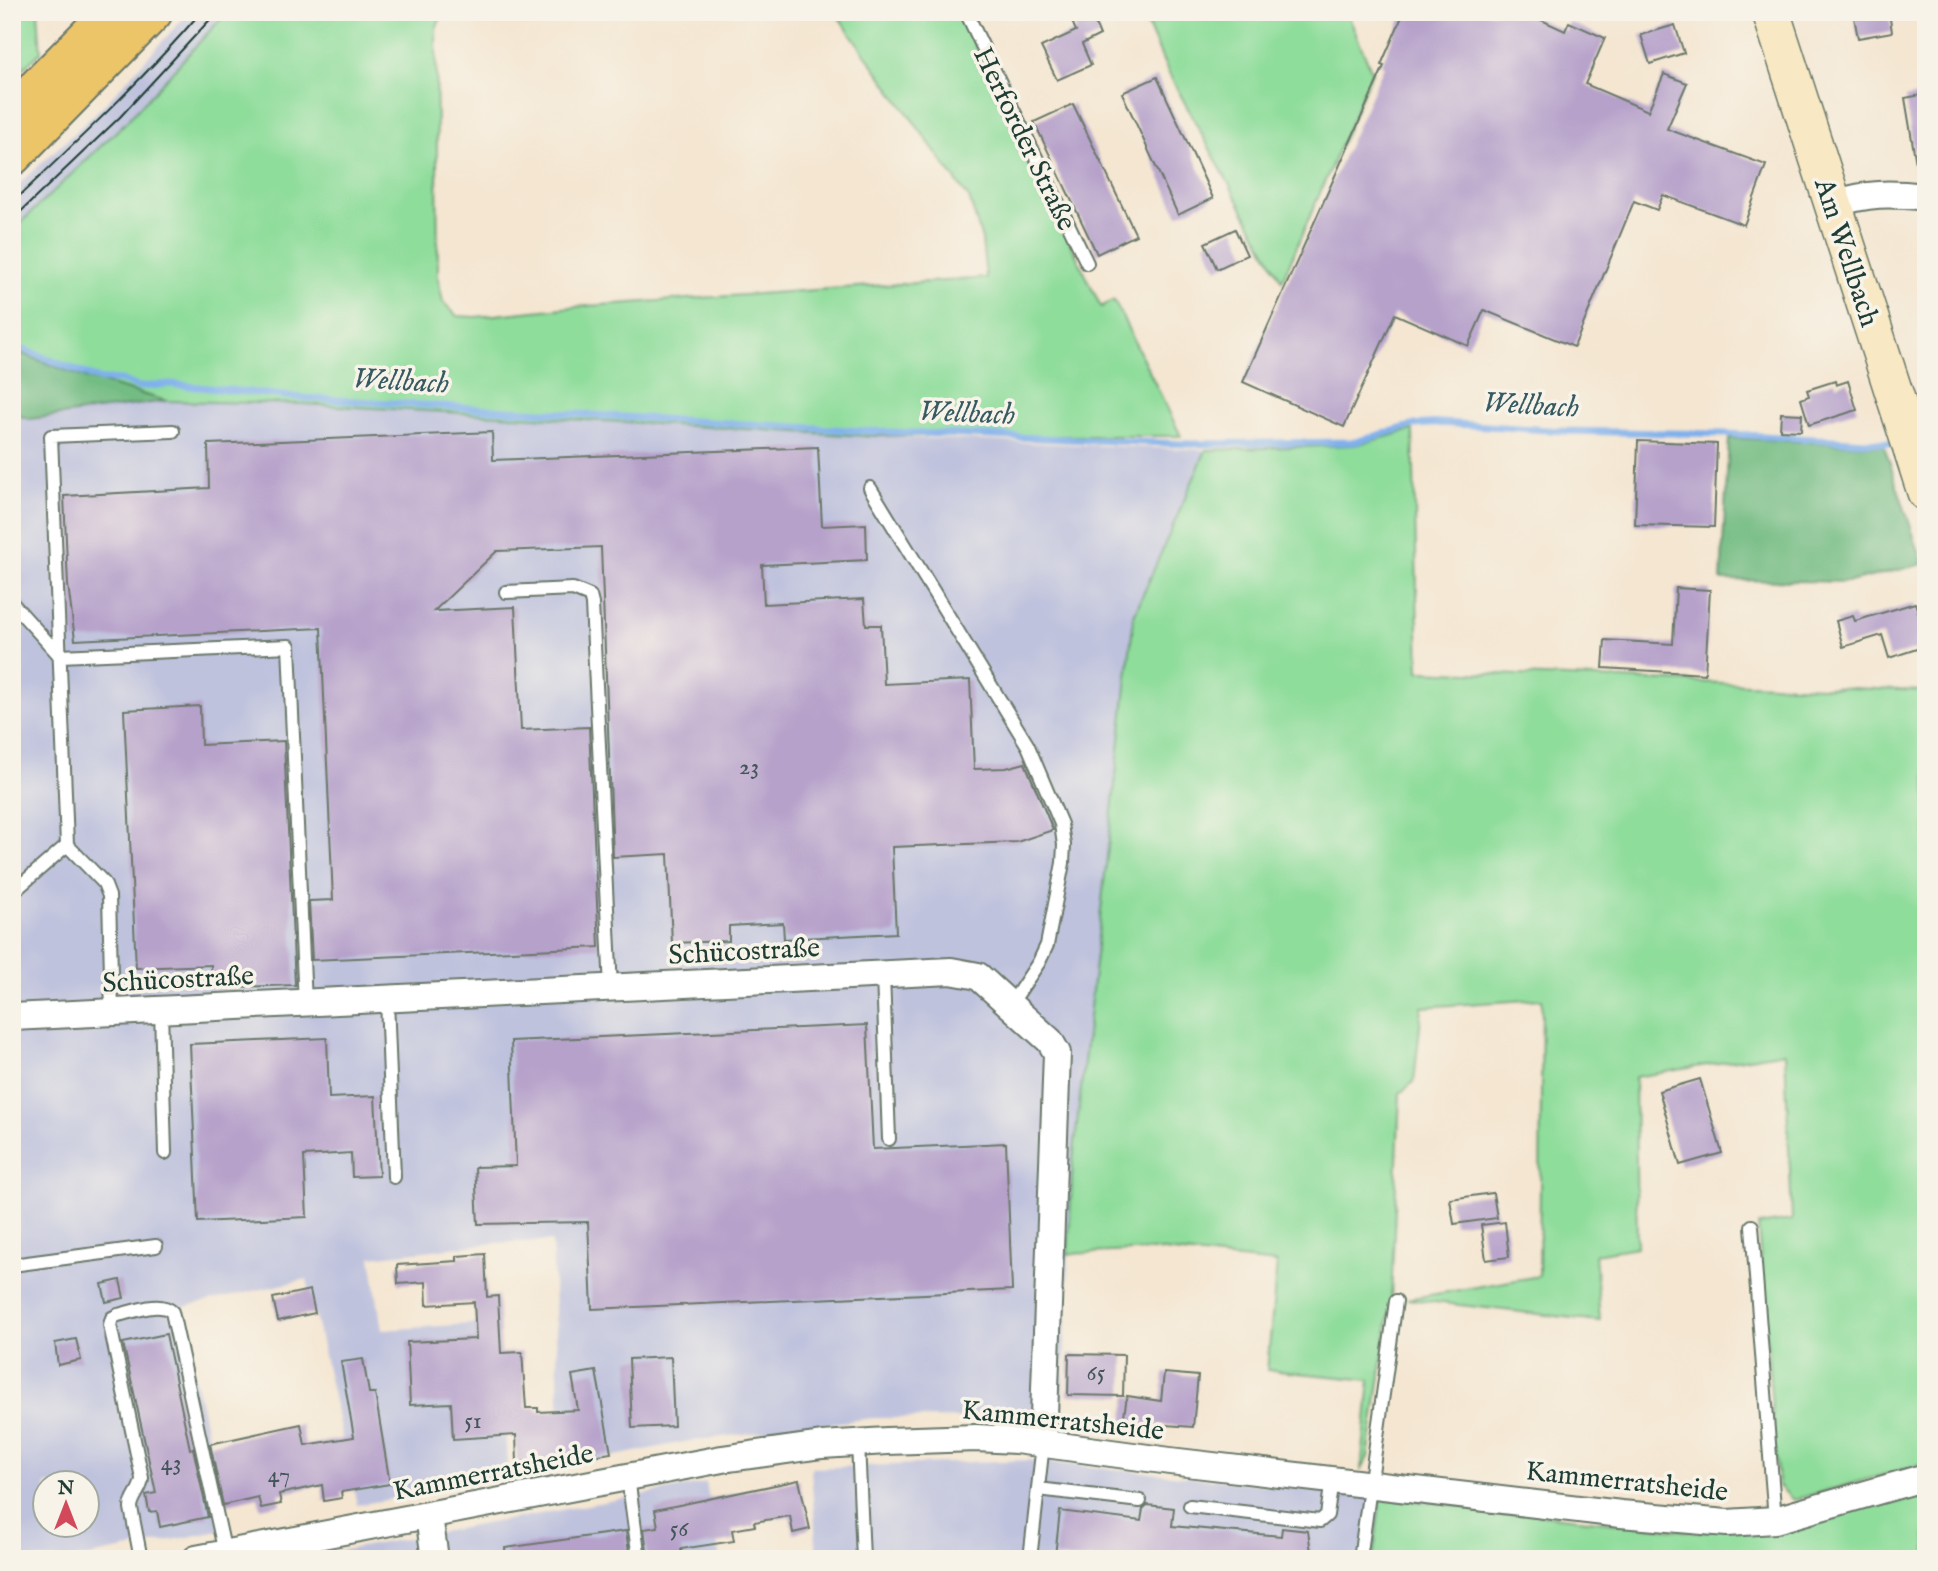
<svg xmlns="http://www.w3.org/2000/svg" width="1938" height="1571" font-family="'IM FELL English',serif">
	<rect width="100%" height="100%" fill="#f7f3e8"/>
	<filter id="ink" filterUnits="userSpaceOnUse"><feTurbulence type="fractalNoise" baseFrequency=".0143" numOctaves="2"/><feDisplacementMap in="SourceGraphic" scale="14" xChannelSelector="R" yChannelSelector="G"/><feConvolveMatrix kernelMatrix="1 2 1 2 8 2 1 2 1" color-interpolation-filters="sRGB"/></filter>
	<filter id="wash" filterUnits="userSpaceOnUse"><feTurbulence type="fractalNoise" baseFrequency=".00686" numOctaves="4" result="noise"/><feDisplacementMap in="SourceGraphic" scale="28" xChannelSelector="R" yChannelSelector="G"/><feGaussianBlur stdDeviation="1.57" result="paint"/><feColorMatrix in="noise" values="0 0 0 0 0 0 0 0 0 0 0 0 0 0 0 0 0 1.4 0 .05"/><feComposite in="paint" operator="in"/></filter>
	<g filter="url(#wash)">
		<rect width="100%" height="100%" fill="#f4e6d1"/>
		<g fill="#bfc2dd" fill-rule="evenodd">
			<path d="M189,12H227L126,122L12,231V191L107,102Z"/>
			<path d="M166,401L303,404L865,436L1206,450L1134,615L1073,1160L1062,1419L873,1418L689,1441L562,1467L552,1241L495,1243L371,1257L382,1330L499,1322L508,1478L357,1505L307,1279L179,1308L229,1529L74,1559H12V413L30,419ZM46,1484H88V1526H46Z"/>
			<path d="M1027,1460L1381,1497L1373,1559H817L811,1468Z"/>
			<path d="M706,1483L720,1559H318L317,1555Z"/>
		</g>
		<g fill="#8fdd9b" stroke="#578d68" stroke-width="2">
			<path d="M12,12H38L41,52L12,79Z"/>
			<path d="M227,12H444L436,28L438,278L443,302L457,316L475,317L573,307L986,278L982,240L970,200L835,12H959L1101,307L1114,300L1181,436H865L303,404L166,401L86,378L12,350V231L126,122Z"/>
			<path d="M1142,12H1347L1372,72L1282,281L1168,72Z"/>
			<path d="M1413,430L1419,671L1926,691V1019L1920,1022L1926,1056V1463L1793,1500L1778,1485L1758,1225L1792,1220L1785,1052L1635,1077L1637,1247L1595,1254L1600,1321L1407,1299L1539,1276L1542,999L1422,1007L1414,1082L1400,1093L1391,1301L1368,1457L1361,1471L1370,1380L1267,1370L1277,1263L1154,1250L1068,1254L1073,1160L1134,615L1206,450L1355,445Z"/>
			<path d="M1926,1489V1559H1373L1381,1497L1697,1532Z"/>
		</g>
		<g fill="#73bc83" stroke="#497c5c" stroke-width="2">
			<path d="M12,350L86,378L166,401L30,419L12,413Z"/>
			<path d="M1729,438L1884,446L1923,564L1850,582L1721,580Z"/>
		</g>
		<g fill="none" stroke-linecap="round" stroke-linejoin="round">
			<path stroke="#80b0eb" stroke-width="7" d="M12,345L101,380H120L139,387L170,384L305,398L865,431L1191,444L1355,442L1414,425L1442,423L1564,431L1728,434L1899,444"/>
		</g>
		<g id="blocks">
			<g fill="#b6a1ca">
				<path d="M1068,12H1090L1100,35L1082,44L1091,65L1057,80L1041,47L1076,31Z"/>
				<path d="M1404,12H1524L1565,31L1569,22L1605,38L1585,84L1648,111L1664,74L1687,83L1667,129L1766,165L1744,225L1663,195L1657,210L1634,201L1574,347L1484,310L1468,346L1395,314L1344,427L1243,382L1384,66L1381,65Z"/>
				<path d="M1853,12H1889L1892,32L1858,38Z"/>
				<path d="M1675,25L1684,53L1650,64L1641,35Z"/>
				<path d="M1157,77L1213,198L1178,215L1122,93Z"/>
				<path d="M1926,94V163L1916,164L1905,98Z"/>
				<path d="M1073,104L1136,235L1097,254L1034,122Z"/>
				<path d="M1235,229L1247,255L1217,269L1205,243Z"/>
				<path d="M1835,381L1836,385L1848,381L1857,410L1809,425L1801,399L1809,396L1807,390Z"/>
				<path d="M1781,413L1802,414L1801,431L1780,430Z"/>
				<path d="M492,432L493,460L818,447L822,526L866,524L867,560L762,565L764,604L864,599L866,625H881L884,684L970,680L974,769L1006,768L1025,763L1053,830L1017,842L892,847L896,933L784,939L783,923L729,926V941L672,943L668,854L613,857L601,547L497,551L434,611L515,607L521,730L589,727L599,947L312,960L309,901L333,900L321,628L75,640L68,585L64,496L209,488L208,444Z"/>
				<path d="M1638,441L1717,444L1714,527L1635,525Z"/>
				<path d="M1676,588L1710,590L1705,674L1603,668L1605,640L1673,644Z"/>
				<path d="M1915,603L1926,636V646L1889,658L1882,635L1843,647L1836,621L1853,616L1855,621Z"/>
				<path d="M200,706L201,745L284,741L295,985L212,988L211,965L136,968L124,710Z"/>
				<path d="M867,1025L873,1149L1006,1143L1012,1290L592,1309L588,1222L478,1224L475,1167L516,1166L511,1041Z"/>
				<path d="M327,1038L329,1098L375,1096L379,1176L352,1177L351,1153L304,1156L307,1217L198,1222L190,1044Z"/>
				<path d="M1700,1079L1722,1153L1680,1165L1659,1091Z"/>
				<path d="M1493,1193L1497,1218L1454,1224L1450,1199Z"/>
				<path d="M1505,1222L1509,1257L1486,1260L1481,1225Z"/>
				<path d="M485,1254L487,1297L498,1296L501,1353L522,1352L526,1408H538V1412L578,1410L572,1375L596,1371L611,1453L567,1460L517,1462L516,1435L453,1439L451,1403L410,1405L407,1342L476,1339L474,1302L427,1305L426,1282L398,1284L397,1265L457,1261V1256Z"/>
				<path d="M120,1280L124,1298L106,1302L102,1284Z"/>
				<path d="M310,1290L315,1313L278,1321L273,1298Z"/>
				<path d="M166,1334L190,1449L193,1448L208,1517L160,1527L157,1511L149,1512L146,1495L156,1493L123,1343Z"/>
				<path d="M76,1339L81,1360L58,1365L55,1343Z"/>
				<path d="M1069,1354L1124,1355L1123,1396L1068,1395Z"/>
				<path d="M671,1357L674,1426L632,1428L629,1359Z"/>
				<path d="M363,1359L369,1393H375L390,1484L341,1492L342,1498L324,1501L322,1485L279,1494L281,1504L261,1508L258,1497L223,1505L210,1444L301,1424L305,1445L354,1437L341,1362Z"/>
				<path d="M1164,1373L1198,1376L1193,1427L1123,1422L1127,1396L1161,1401Z"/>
				<path d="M799,1480L810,1529L793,1533L790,1516L754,1522L755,1526L732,1530L734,1541L681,1549L682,1559H648L644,1529L658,1527L655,1510Z"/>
				<path d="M1147,1505L1174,1508L1172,1526L1281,1536L1282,1528L1308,1531L1312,1559H1082L1055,1556L1060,1511L1141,1521L1143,1509Z"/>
				<path d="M626,1531L630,1559H506L505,1548Z"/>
			</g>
		</g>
	</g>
	<g filter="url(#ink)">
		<use href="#blocks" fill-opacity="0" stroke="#6a786b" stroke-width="2"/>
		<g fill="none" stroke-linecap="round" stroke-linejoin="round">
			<g stroke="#6a786b" stroke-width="16">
				<g id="service">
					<path d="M966,12L1087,263"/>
					<path d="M870,488L1028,746L1061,824L1064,845L1063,863L1047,945L1039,962L1011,1004"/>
					<path d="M506,592L573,589L590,596L592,604L611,989"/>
					<path d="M12,603L60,656L289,646L305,1004"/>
					<path d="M67,845L51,436L173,431"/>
					<path d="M12,893L67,845L104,883L109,896L112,1013"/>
					<path d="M883,975L889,1139"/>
					<path d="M387,1000L394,1177"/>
					<path d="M161,1010L165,1153"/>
					<path d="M1752,1226L1775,1520"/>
					<path d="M12,1265L156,1246"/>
					<path d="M858,1442L863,1559"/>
					<path d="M628,1477L639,1559"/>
					<path d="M1038,1489L1140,1501"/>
					<path d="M1190,1506L1320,1521L1327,1515L1332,1479"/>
					<path d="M141,1559L131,1508C131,1497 142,1490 142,1478L110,1325L112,1318L118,1315C133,1312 160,1300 172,1312L225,1553"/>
					<path d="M1030,1559L1043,1444"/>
					<path d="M1360,1559L1396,1301"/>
				</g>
			</g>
			<g stroke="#6a786b" stroke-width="30">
				<g id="minor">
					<path d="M1833,204C1869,193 1888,193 1926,197"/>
					<path d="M12,1017L951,971L978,976L1050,1041L1057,1053L1043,1444"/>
					<path d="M429,1516L435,1559"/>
					<path d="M196,1559L722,1459L822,1445L887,1441L976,1438L1016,1440L1170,1461L1621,1514L1727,1523L1775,1520L1926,1477"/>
				</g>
			</g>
			<g stroke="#6a786b" stroke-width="40">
				<path id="secondary" d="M1771,12L1926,492"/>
			</g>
			<g stroke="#6a786b" stroke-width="42">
				<g id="primary">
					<path d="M12,113L112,12"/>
					<path d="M12,156L153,12"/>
				</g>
			</g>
			<use href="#service" stroke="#fff" stroke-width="12"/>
			<use href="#minor" stroke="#fff" stroke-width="26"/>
			<use href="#secondary" stroke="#f8e8c3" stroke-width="37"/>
			<use href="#primary" stroke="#edc569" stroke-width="38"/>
			<g stroke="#1f3d34" stroke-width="2">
				<path d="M12,203C77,141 143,80 201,12"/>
				<path d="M12,220L120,117L217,12"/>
			</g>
		</g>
	</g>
	<g text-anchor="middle" stroke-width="7" stroke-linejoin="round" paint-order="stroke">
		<g font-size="24" fill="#45565a">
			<text x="749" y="774">23</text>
			<text x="1096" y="1380">65</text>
			<text x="473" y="1428">51</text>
			<text x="171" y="1470">43</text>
			<text x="279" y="1482">47</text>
			<text x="679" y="1536">56</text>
		</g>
		<g font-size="28" fill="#1f3d34" stroke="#f7f3e8">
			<text transform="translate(1026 138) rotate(64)" y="10">Herforder Straße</text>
			<text transform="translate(1848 252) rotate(72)" y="10">Am Wellbach</text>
			<text transform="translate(744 950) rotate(-3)" y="10">Schücostraße</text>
			<text transform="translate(178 978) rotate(-3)" y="10">Schücostraße</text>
			<text transform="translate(1063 1419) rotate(6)" y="10">Kammerratsheide</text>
			<text transform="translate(493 1471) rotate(-11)" y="10">Kammerratsheide</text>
			<text transform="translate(1627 1480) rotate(6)" y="10">Kammerratsheide</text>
		</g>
		<g font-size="30" font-style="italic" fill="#375a62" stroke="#f7f3e8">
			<text transform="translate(401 380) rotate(3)" y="10">Wellbach</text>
			<text transform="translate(1531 404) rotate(3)" y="10">Wellbach</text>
			<text transform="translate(967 412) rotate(2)" y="10">Wellbach</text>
		</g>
	</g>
	<rect width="1938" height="1571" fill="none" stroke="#f7f3e8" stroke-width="42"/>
	<g transform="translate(66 1504)"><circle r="33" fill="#f7f3e8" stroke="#a1aaa0" stroke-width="2"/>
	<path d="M0-5L12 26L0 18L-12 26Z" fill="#d1495b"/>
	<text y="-10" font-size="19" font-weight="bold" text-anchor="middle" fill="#1f3d34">N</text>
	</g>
</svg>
